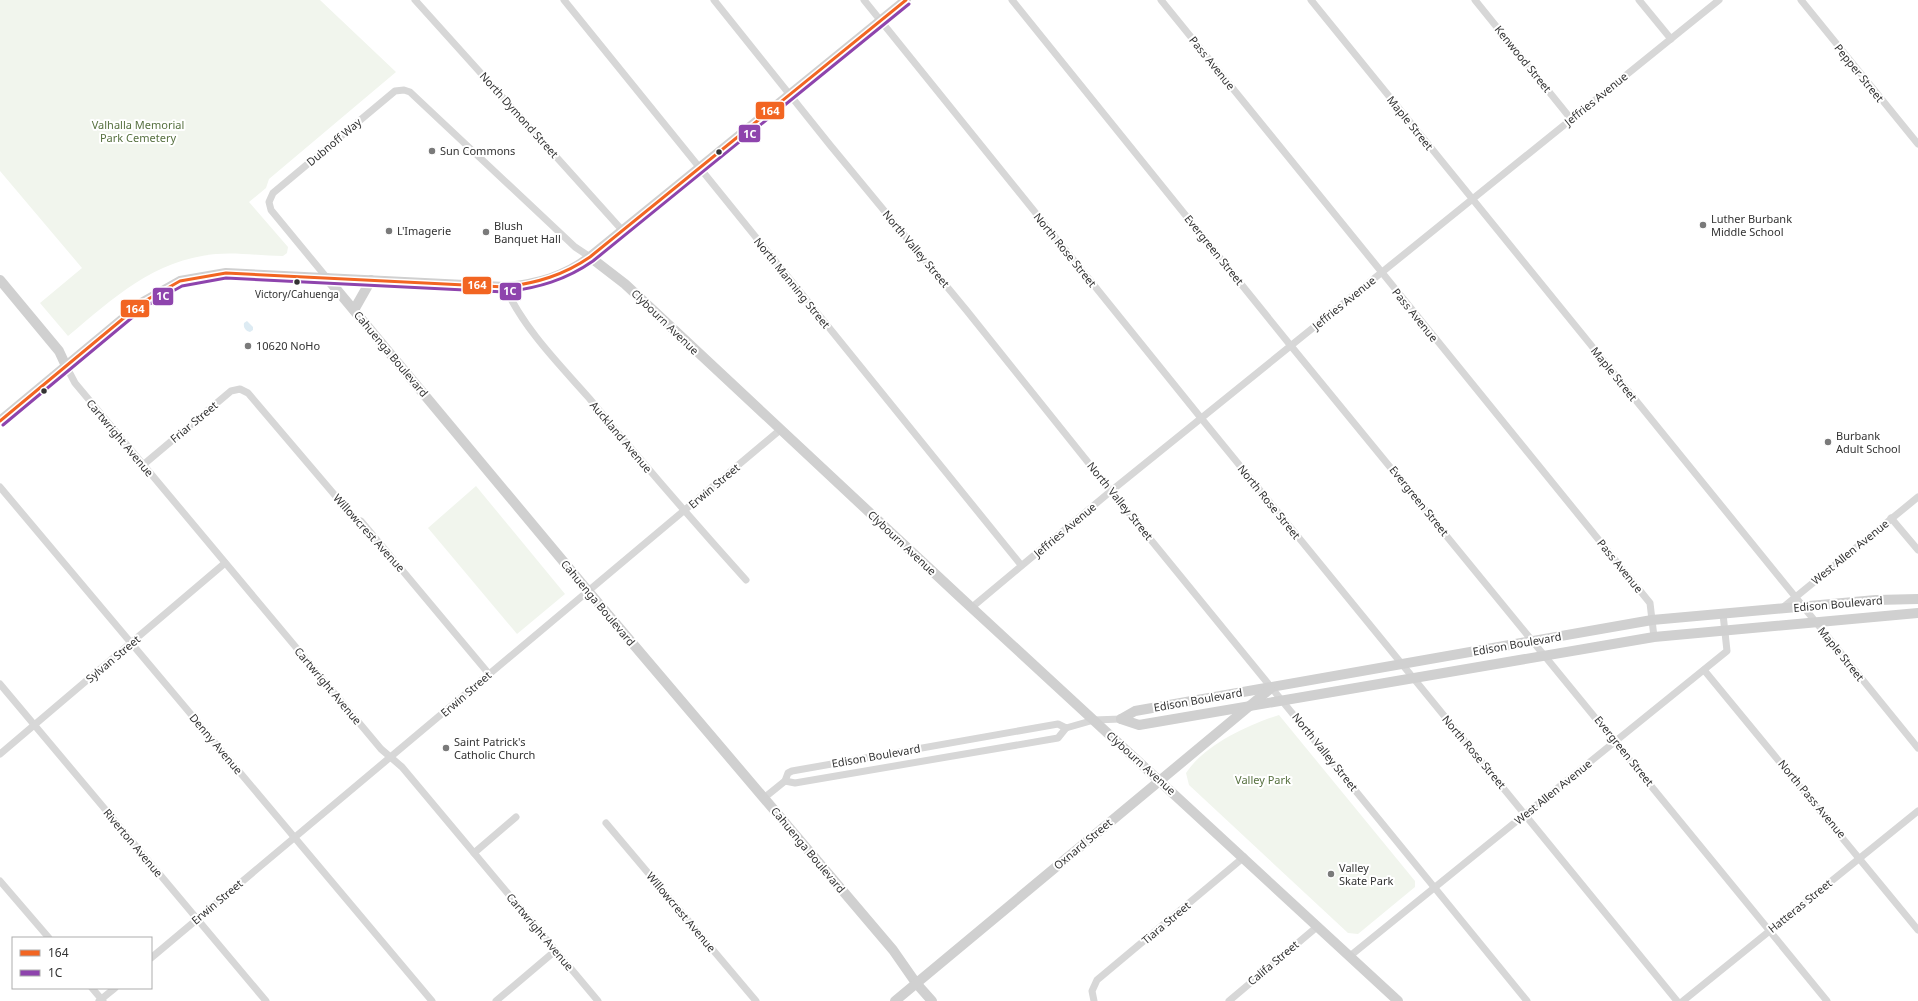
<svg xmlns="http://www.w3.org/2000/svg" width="1918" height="1001" font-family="'Noto Sans',sans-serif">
	<rect width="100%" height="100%" fill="#fff"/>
	<g fill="#f1f5ed">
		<path d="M0,0H320L396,72L269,179L266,188L249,202L288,247L287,253L283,256C261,256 238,252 216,254C153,260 114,298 68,336L40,303L82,268L0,171Z"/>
		<path d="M476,486L565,594L517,634L428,528Z"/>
		<path d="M1279,715L1415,881V887L1358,934L1348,933L1189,785L1186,773C1204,745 1248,725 1279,715Z"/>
	</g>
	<path fill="#ddebf3" d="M247,321L253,327V330L250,332C246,331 243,328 244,323Z"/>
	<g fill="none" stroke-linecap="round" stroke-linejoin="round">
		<g stroke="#d7d7d7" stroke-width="7">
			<path d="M415,0L622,230"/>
			<path d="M564,0L1021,565"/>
			<path d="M714,0L830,145L967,311L1111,491L1527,1001"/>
			<path d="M864,0L1201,418L1677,1001"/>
			<path d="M1012,0L1291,346L1827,1001"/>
			<path d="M1161,0L1650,603L1654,637"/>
			<path d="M1311,0L1918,748"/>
			<path d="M1475,0L1571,119"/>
			<path d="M1639,0L1671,39"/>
			<path d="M1801,0L1918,144"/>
			<path d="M327,278L271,210L269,202L273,193L395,91L404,90L410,92L575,247L590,257"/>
			<path d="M505,287C524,329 559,364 589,398C640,460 692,520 746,580"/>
			<path d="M66,366L75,383L381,749L402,767L598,1001"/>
			<path d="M143,465L231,391L240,389L248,393L356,520L361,521L489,674"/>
			<path d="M0,487L432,1001"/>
			<path d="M1891,518L1918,550"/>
			<path d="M971,608L1111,491L1719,0"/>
			<path d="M1781,609L1918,497"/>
			<path d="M1704,670L1918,930"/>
			<path d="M0,684L266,1001"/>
			<path d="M0,754L225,563"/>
			<path d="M785,781L795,783L1058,738L1066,728"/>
			<path d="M764,798L785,781L788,773L792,771L1058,724L1066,728L1094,720L1121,719"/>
			<path d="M606,823L756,1001"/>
			<path d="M474,853L516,817"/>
			<path d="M0,881L49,938"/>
			<path d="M1350,956L1727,651L1723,614"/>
			<path d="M151,958L780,430"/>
			<path d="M92,988L103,1001"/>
			<path d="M99,1001L115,988"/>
			<path d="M496,1001L555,951"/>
			<path d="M1094,1001L1092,991L1097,980L1244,857"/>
			<path d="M1229,1001L1318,926"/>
			<path d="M1683,1001L1918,811"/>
		</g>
		<g stroke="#d0d0d0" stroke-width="10">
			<path d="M590,257L625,284L960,597L1398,1001"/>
			<path d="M327,278L588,591L893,950L916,983L932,1001"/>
			<path d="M0,280L59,351L66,366"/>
			<path d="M354,310L371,280"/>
			<path d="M0,421L143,302L180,281L226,273L505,287C537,284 564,277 590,257L906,0"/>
			<path d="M1121,719L1135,711L1652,620L1876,600L1918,599"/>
			<path d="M1121,719L1139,725L1654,637L1918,613"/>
			<path d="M895,1001L1270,689"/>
		</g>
		<g stroke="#fff" stroke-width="6">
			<path id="bus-1" d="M0,421L143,302L180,281L226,273L505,287C537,283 564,275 590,257L906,0"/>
		</g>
		<g stroke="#fff" stroke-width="6">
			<path id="bus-2" d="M3,425L146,306L182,286L226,278L505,292C538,288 566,280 593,261L909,4"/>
		</g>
		<use href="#bus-1" stroke="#f26522" stroke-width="3"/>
		<use href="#bus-2" stroke="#8e44ad" stroke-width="3"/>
	</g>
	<g fill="#7a7a7a" stroke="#fff" stroke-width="1.5">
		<circle cx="432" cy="151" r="4"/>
		<circle cx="1703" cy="225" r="4"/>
		<circle cx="389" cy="231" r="4"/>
		<circle cx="486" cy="232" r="4"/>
		<circle cx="248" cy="346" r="4"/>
		<circle cx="1828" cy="442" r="4"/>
		<circle cx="446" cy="748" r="4"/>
		<circle cx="1331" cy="874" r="4"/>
	</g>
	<g fill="#333" stroke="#fff" stroke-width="1.5">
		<circle cx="719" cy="152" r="3.5"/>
		<circle cx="297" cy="282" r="3.5"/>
		<circle cx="44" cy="391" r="3.5"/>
	</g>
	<g text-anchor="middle" stroke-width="4" stroke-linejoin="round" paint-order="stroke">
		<g font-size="10" fill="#333" stroke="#fff">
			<text x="297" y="298">Victory/Cahuenga</text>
		</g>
		<g font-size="11" fill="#333" stroke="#fff">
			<text transform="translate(1523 59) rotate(51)" y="4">Kenwood Street</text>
			<text transform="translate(1212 63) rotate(51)" y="4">Pass Avenue</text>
			<text transform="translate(1859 73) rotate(51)" y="4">Pepper Street</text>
			<text transform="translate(1596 99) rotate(-39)" y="4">Jeffries Avenue</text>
			<text transform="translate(519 115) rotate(48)" y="4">North Dymond Street</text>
			<text transform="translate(1410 123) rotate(51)" y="4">Maple Street</text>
			<text transform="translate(334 142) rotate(-40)" y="4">Dubnoff Way</text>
			<text transform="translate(916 249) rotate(50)" y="4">North Valley Street</text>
			<text transform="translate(1065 250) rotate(51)" y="4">North Rose Street</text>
			<text transform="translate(1214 250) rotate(51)" y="4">Evergreen Street</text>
			<text transform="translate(792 283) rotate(51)" y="4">North Manning Street</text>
			<text transform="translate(1344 303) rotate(-39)" y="4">Jeffries Avenue</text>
			<text transform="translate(1415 315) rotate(51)" y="4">Pass Avenue</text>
			<text transform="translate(665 322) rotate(44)" y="4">Clybourn Avenue</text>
			<text transform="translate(391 354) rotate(50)" y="4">Cahuenga Boulevard</text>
			<text transform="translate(1614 374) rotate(51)" y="4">Maple Street</text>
			<text transform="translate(194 422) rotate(-40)" y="4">Friar Street</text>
			<text transform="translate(621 437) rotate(50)" y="4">Auckland Avenue</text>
			<text transform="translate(120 438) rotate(50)" y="4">Cartwright Avenue</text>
			<text transform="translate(714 486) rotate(-40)" y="4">Erwin Street</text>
			<text transform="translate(1120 501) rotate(51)" y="4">North Valley Street</text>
			<text transform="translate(1419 501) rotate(51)" y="4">Evergreen Street</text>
			<text transform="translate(1269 502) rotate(51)" y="4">North Rose Street</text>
			<text transform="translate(1065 530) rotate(-40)" y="4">Jeffries Avenue</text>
			<text transform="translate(369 533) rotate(48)" y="4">Willowcrest Avenue</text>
			<text transform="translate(902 543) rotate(43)" y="4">Clybourn Avenue</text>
			<text transform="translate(1850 552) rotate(-39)" y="4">West Allen Avenue</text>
			<text transform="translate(1620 566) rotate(51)" y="4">Pass Avenue</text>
			<text transform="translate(598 603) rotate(50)" y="4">Cahuenga Boulevard</text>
			<text transform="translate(1838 604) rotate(-5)" y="4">Edison Boulevard</text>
			<text transform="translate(1517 644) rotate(-10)" y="4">Edison Boulevard</text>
			<text transform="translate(1841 654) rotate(51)" y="4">Maple Street</text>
			<text transform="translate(113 659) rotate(-40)" y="4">Sylvan Street</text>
			<text transform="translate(328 686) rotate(50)" y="4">Cartwright Avenue</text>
			<text transform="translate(466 694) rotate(-41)" y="4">Erwin Street</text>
			<text transform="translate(1198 700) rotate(-10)" y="4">Edison Boulevard</text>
			<text transform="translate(216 744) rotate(50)" y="4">Denny Avenue</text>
			<text transform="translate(1624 751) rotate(51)" y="4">Evergreen Street</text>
			<text transform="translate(1325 752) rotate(51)" y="4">North Valley Street</text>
			<text transform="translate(1474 752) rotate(50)" y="4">North Rose Street</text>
			<text transform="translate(876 756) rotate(-10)" y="4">Edison Boulevard</text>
			<text transform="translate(1141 763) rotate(42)" y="4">Clybourn Avenue</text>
			<text transform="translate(1553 792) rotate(-39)" y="4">West Allen Avenue</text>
			<text transform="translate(1812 799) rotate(50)" y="4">North Pass Avenue</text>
			<text transform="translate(133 843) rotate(50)" y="4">Riverton Avenue</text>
			<text transform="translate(1083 844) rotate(-40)" y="4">Oxnard Street</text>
			<text transform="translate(808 850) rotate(50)" y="4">Cahuenga Boulevard</text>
			<text transform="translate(217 902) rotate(-40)" y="4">Erwin Street</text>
			<text transform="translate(1800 906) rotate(-39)" y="4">Hatteras Street</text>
			<text transform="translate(681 912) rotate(50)" y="4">Willowcrest Avenue</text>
			<text transform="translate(1166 923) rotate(-40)" y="4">Tiara Street</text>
			<text transform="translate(540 932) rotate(50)" y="4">Cartwright Avenue</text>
			<text transform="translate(1273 963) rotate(-40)" y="4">Califa Street</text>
		</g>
		<g font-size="11" fill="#56703f" stroke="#fff">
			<text x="138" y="129">Valhalla Memorial<tspan x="138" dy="13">Park Cemetery</tspan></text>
			<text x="1263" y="784">Valley Park</text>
		</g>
		<g font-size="11" fill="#333" stroke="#fff" text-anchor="start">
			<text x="440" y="155">Sun Commons</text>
			<text x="1711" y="223">Luther Burbank<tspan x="1711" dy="13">Middle School</tspan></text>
			<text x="494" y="230">Blush<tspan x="494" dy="13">Banquet Hall</tspan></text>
			<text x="397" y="235">L'Imagerie</text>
			<text x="256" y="350">10620 NoHo</text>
			<text x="1836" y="440">Burbank<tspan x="1836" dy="13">Adult School</tspan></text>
			<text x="454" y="746">Saint Patrick's<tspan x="454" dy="13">Catholic Church</tspan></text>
			<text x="1339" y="872">Valley<tspan x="1339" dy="13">Skate Park</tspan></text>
		</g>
	</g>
	<g stroke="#fff" stroke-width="1.5">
		<rect x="755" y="101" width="30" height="19" rx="4" fill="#f26522"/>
		<rect x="738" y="124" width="23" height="19" rx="4" fill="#8e44ad"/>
		<rect x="462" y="276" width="30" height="19" rx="4" fill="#f26522"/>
		<rect x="499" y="282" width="23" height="19" rx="4" fill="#8e44ad"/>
		<rect x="152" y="287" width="22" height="19" rx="4" fill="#8e44ad"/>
		<rect x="120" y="299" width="30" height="19" rx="4" fill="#f26522"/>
	</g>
	<g font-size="11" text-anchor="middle" font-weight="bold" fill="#fff">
		<text x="770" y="115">164</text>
		<text x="750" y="138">1C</text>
		<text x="477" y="289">164</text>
		<text x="510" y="295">1C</text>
		<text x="163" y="300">1C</text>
		<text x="135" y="313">164</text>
	</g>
	<rect x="12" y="937" width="140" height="52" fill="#ffffff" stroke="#adadad"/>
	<rect x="20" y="950" width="20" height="6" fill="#f26522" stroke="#adadad"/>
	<text x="48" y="957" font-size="12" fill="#333333">164</text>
	<rect x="20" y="970" width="20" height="6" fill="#8e44ad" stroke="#adadad"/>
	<text x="48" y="977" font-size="12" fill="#333333">1C</text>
</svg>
